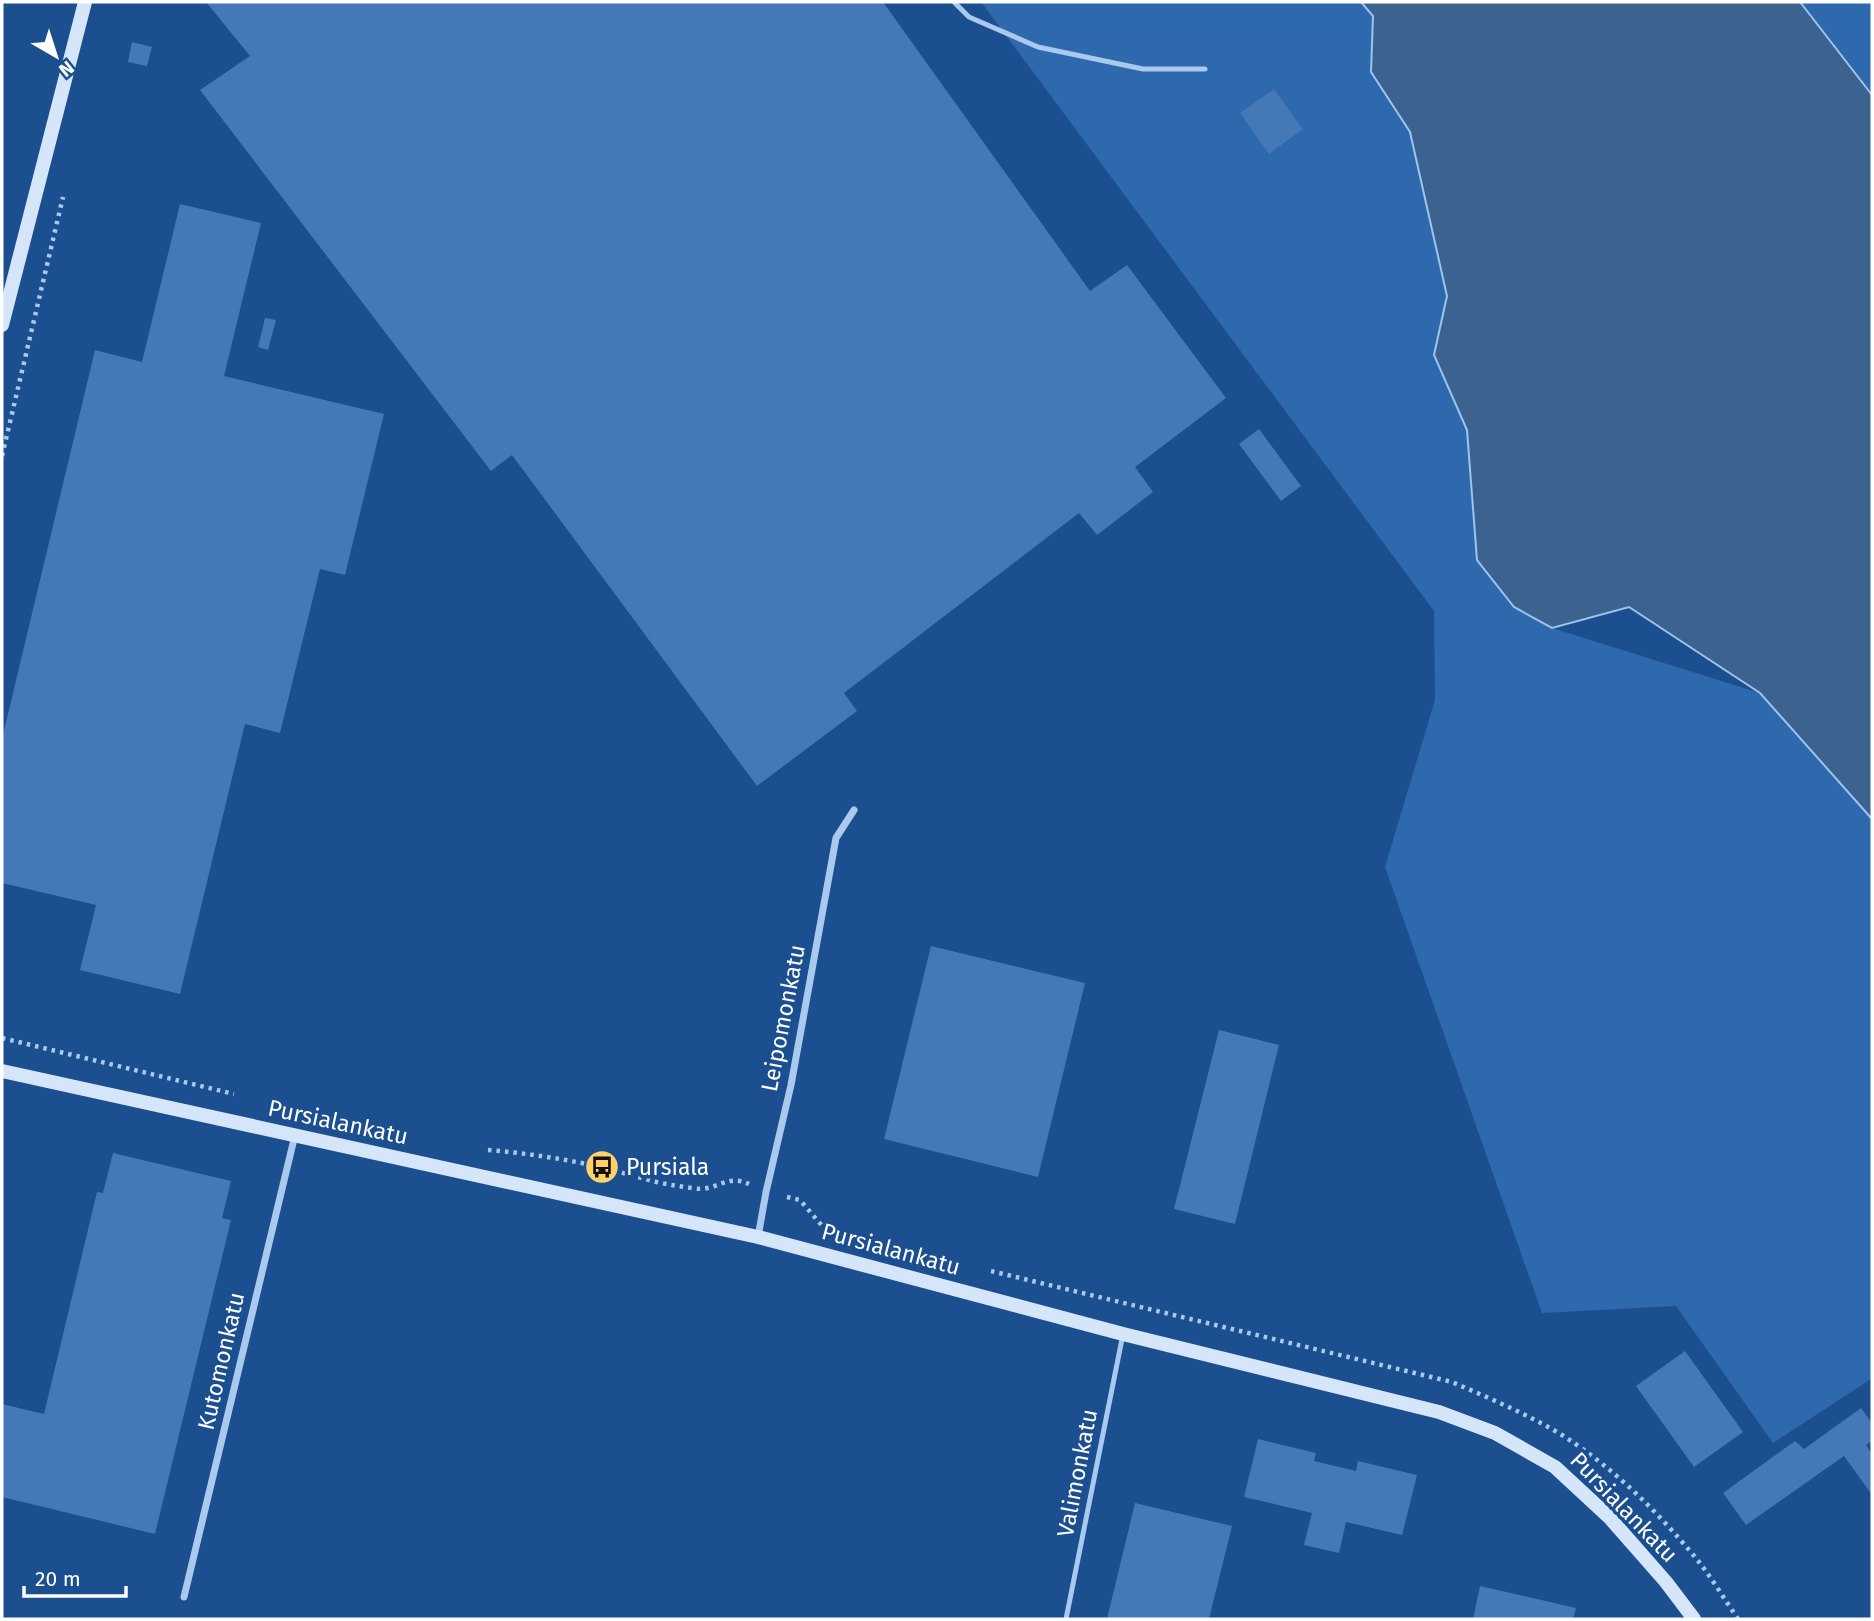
<svg xmlns="http://www.w3.org/2000/svg" width="1874" height="1621" font-family="'Fira Sans',sans-serif">
	<rect width="100%" height="100%" fill="#1b4f8f"/>
	<g fill="#2e69ad">
		<path d="M981,2H1361L1373,15L1371,72L1410,132L1447,296L1434,355L1467,430L1477,560L1552,628L1760,693L1872,819V1377L1871,1379L1773,1443L1676,1306L1542,1313L1385,867L1435,700L1434,611Z"/>
		<path d="M1800,2H1872V95L1802,4Z"/>
	</g>
	<path fill="#3c6290" stroke="#9cc4f0" stroke-width="2" d="M1361,2H1800L1872,95V819L1760,693L1629,607L1552,628L1514,607L1477,560L1467,430L1434,355L1447,296L1410,132L1371,72L1373,16Z"/>
	<g fill="#4478b7">
		<path d="M206,2H883L1090,291L1127,265L1226,398L1135,467L1153,492L1097,535L1079,513L844,693L857,711L757,786L512,455L491,471L200,90L250,56Z"/>
		<path d="M132,42L152,47L147,66L128,62Z"/>
		<path d="M1274,89L1303,129L1269,154L1240,113Z"/>
		<path d="M180,204L261,223L224,376L384,414L345,575L320,569L280,733L245,724L180,994L80,970L96,905L2,883V739L95,350L142,362Z"/>
		<path d="M265,318L276,320L268,350L258,347Z"/>
		<path d="M1259,429L1301,486L1281,501L1239,444Z"/>
		<path d="M931,946L1085,983L1038,1177L884,1139Z"/>
		<path d="M1219,1030L1279,1045L1235,1224L1174,1209Z"/>
		<path d="M113,1153L231,1181L222,1218L231,1220L155,1534L2,1497V1404L44,1414L97,1192L103,1193Z"/>
		<path d="M1685,1351L1743,1432L1694,1467L1636,1386Z"/>
		<path d="M1861,1408L1872,1423V1441L1866,1445L1872,1454V1495L1844,1456L1746,1525L1723,1493L1795,1441L1804,1449Z"/>
		<path d="M1258,1439L1316,1453L1314,1461L1356,1471L1358,1461L1417,1475L1402,1535L1346,1522L1339,1553L1304,1545L1312,1513L1244,1497Z"/>
		<path d="M1135,1503L1232,1526L1209,1619H1107Z"/>
		<path d="M1480,1586L1576,1608L1573,1619H1473Z"/>
	</g>
	<g fill="none" stroke-linecap="round" stroke-linejoin="round">
		<g stroke="#a9c9ee" stroke-width="4.5" stroke-dasharray="3.5 5" stroke-linecap="butt">
			<path d="M2,456L63,197"/>
			<path d="M2,1038L234,1094"/>
			<path d="M488,1150C526,1153 564,1159 601,1167C617,1171 633,1176 649,1180C663,1184 677,1186 692,1188C716,1193 725,1173 749,1184"/>
			<path d="M787,1197L800,1200L824,1228"/>
			<path d="M991,1271L1452,1382C1489,1398 1527,1414 1562,1435C1614,1468 1660,1514 1699,1562C1713,1580 1725,1600 1738,1619"/>
		</g>
		<g stroke="#a9c9ee" stroke-width="5">
			<path d="M954,2L969,17L1038,47L1143,69H1205"/>
			<path d="M1066,1619L1123,1334"/>
		</g>
		<g stroke="#a9c9ee" stroke-width="7">
			<path d="M758,1237L766,1192L791,1085L836,838L854,810"/>
			<path d="M184,1597L295,1135"/>
		</g>
		<g stroke="#d6e6fa" stroke-width="14">
			<path d="M2,325L85,2"/>
			<path d="M2,1071L758,1237L1123,1334L1439,1412L1495,1433L1555,1467L1609,1517L1666,1582L1694,1619"/>
		</g>
	</g>
	<defs>
		<g id="bus-disc" transform="scale(1.75)"><circle r="9.5" fill="#ffd166" stroke="#1b4f8f"/><path d="M-5-6H5V4H4V6H2V4H-2V6H-4V4H-5ZM-3.5-4V0h7V-4ZM-3.5 1.2v1.5H-2V1.2ZM2 1.2v1.5H3.5V1.2Z" fill="#111"/></g>
	</defs>
	<g fill-rule="evenodd">
		<use href="#bus-disc" x="602" y="1167"/>
	</g>
	<g text-anchor="middle" stroke-width="7" stroke-linejoin="round" paint-order="stroke">
		<g font-size="23" fill="#fff" stroke="#1b4f8f">
			<text transform="translate(783 1018) rotate(-79)" y="8">Leipomonkatu</text>
			<text transform="translate(338 1122) rotate(12)" y="8">Pursialankatu</text>
			<text transform="translate(891 1249) rotate(15)" y="8">Pursialankatu</text>
			<text transform="translate(221 1361) rotate(-77)" y="8">Kutomonkatu</text>
			<text transform="translate(1077 1473) rotate(-79)" y="8">Valimonkatu</text>
			<text transform="translate(1624 1507) rotate(46)" y="8">Pursialankatu</text>
		</g>
		<g font-size="23" fill="#fff" stroke="#1b4f8f" text-anchor="start">
			<text x="626" y="1175">Pursiala</text>
		</g>
	</g>
	<rect width="1874" height="1621" fill="none" stroke="#ffffff" stroke-width="7"/>
	<g transform="translate(56 56) rotate(141)" stroke="#1b4f8f" stroke-width="5" paint-order="stroke">
	<path d="M0-5L12 26L0 18L-12 26Z" fill="#ffffff"/>
	<text y="-10" font-size="19" font-weight="bold" text-anchor="middle" fill="#ffffff">N</text>
	</g>
	<path d="M24 1586v10h102v-10" fill="none" stroke="#ffffff" stroke-width="3.5"/>
	<text x="35" y="1586" font-size="21" fill="#ffffff" stroke="#1b4f8f" stroke-width="5" paint-order="stroke">20 m</text>
</svg>
